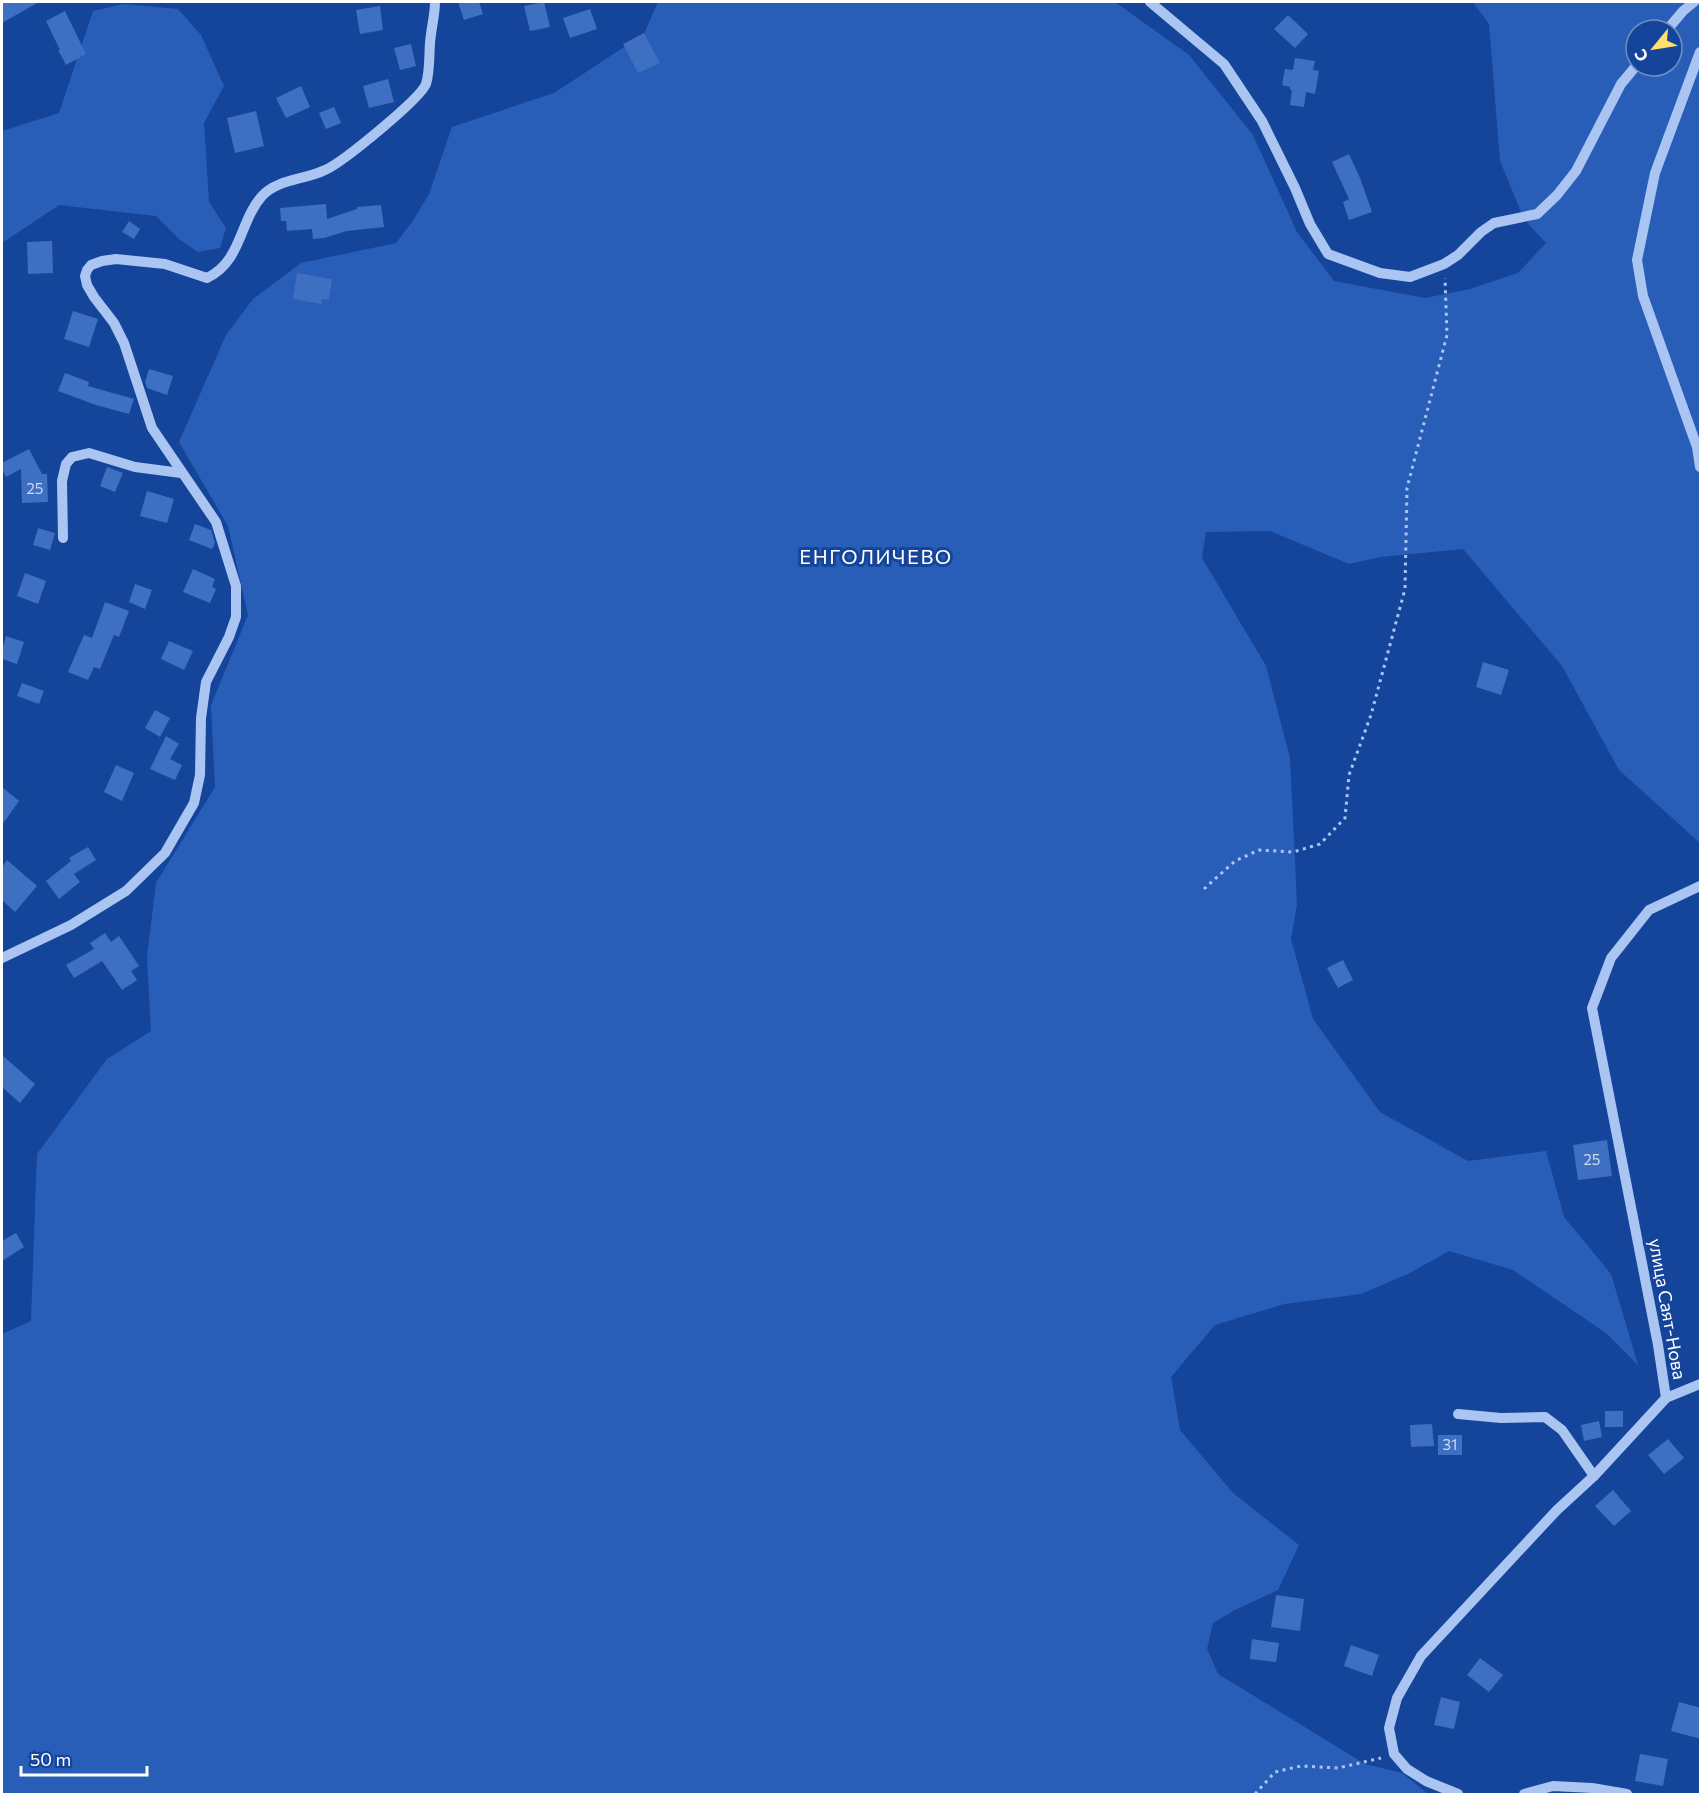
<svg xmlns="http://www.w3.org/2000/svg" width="1702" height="1796" font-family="Commissioner,sans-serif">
	<rect width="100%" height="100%" fill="#15459a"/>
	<g fill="#295eb8" fill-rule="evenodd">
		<path d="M658,2H1115L1189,55L1253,135L1297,232L1334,281L1425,298L1470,289L1518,273L1546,243L1524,219L1500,161L1489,24L1473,2H1700V843L1619,770L1562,666L1463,549L1380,557L1349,564L1270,531L1206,532L1202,558L1266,666L1290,758L1297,904L1291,939L1313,1019L1380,1112L1468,1161L1546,1151L1564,1217L1611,1274L1638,1365L1606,1333L1513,1270L1449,1251L1410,1273L1361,1294L1284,1304L1215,1325L1171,1377L1180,1430L1233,1493L1299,1545L1278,1590L1235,1610L1213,1623L1207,1649L1218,1674L1365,1764L1402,1773L1428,1794H2V1334L31,1321L37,1154L107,1059L151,1031L147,957L156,883L215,787L211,705L248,615L228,526L179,442L226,335L253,299L301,263L396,243L412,222L429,194L452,127L554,93L644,34ZM1636,30H1672V66H1636Z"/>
		<path d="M123,4L178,9L201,35L224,86L204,123L209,202L226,228L220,248L198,252L179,239L156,216L59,205L2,243V131L59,113L93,11Z"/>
	</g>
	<g fill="#3e6fc1">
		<path d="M2,2H39L2,23Z"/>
		<path d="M458,2H479L483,14L464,20Z"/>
		<path d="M544,2L550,27L530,31L524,6Z"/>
		<path d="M380,6L383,30L360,34L356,10Z"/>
		<path d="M590,9L597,29L570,38L563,18Z"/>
		<path d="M65,11L86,54L66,65L58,50H60L46,21Z"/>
		<path d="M1288,15L1308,34L1295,48L1274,29Z"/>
		<path d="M644,33L660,63L638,73L623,44Z"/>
		<path d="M411,44L416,66L400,70L394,48Z"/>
		<path d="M1295,58L1315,61L1313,70L1319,71L1315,94L1306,92L1304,107L1290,105L1292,90H1290V87L1282,85L1285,69L1293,70Z"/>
		<path d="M388,79L394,102L369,108L363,86Z"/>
		<path d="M301,86L310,107L286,118L276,98Z"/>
		<path d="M334,107L341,123L326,129L319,113Z"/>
		<path d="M256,111L264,146L235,153L227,118Z"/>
		<path d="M1349,154L1360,178L1372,212L1349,220L1343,202L1349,199L1332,162Z"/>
		<path d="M326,204L327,219L357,209V207L381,205L384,227L347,231L324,238L313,239L312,229L287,231L286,221H281L280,208Z"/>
		<path d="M129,221L140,229L134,239L122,232Z"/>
		<path d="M52,241L53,273L28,274L27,242Z"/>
		<path d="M297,273L332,279L329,300L322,299L321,304L293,299Z"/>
		<path d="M73,311L98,319L89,347L64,339Z"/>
		<path d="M149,369L173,376L167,395L147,388L145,382Z"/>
		<path d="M65,373L89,382L88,386L134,399L129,414L96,405L58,391Z"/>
		<path d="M29,449L42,474H47L48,502L22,503L21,469L6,477L2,469V463Z"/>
		<path d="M107,467L123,473L115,492L100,486Z"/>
		<path d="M147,491L174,499L167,523L140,516Z"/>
		<path d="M195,524L211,530L215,543L212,549L189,540Z"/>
		<path d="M38,528L55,533L50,550L33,545Z"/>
		<path d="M193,569L215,579L212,587L216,589L210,603L183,592Z"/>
		<path d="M25,573L46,581L38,604L17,596Z"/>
		<path d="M135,584L152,590L145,609L129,602Z"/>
		<path d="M105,602L129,611L119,637L114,635L100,669L94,667L88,680L68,672L84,635L92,638Z"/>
		<path d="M6,636L24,642L17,664L2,659V650Z"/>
		<path d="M169,641L193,651L184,670L161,659Z"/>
		<path d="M1483,662L1509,670L1501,695L1476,687Z"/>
		<path d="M22,683L44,691L39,704L17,696Z"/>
		<path d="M155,710L170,718L160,737L145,728Z"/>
		<path d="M166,736L179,744L170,759L182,765L175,780L150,769Z"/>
		<path d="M116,765L134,773L122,801L104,792Z"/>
		<path d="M2,787L19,801L2,825Z"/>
		<path d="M88,847L96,860L74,874L80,882L59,899L46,881L71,861L69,858Z"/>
		<path d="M7,860L37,886L15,912L2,900V867Z"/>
		<path d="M105,933L111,942L119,936L139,966L131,971L137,980L122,990L102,961L74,978L66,965L94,949L90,943Z"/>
		<path d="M1343,960L1353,980L1338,988L1327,968Z"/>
		<path d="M2,1055L35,1084L20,1103L2,1087Z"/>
		<path d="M1607,1140L1612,1176L1578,1180L1573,1145Z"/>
		<path d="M16,1233L24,1247L2,1261V1241Z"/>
		<rect x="1605" y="1411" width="18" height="16"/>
		<path d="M1599,1421L1602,1437L1584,1441L1581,1425Z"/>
		<path d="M1432,1424L1434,1446L1411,1447L1410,1425Z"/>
		<rect x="1438" y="1435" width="24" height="20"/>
		<path d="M1668,1439L1684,1458L1664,1474L1648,1455Z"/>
		<path d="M1613,1490L1631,1511L1614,1526L1595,1506Z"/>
		<path d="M1276,1595L1304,1599L1300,1631L1271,1627Z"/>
		<path d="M1252,1639L1279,1643L1276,1662L1250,1659Z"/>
		<path d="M1351,1645L1379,1655L1372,1676L1344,1666Z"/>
		<path d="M1480,1658L1503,1675L1489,1692L1467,1675Z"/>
		<path d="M1441,1697L1460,1702L1454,1729L1434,1725Z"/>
		<path d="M1679,1702L1701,1708V1739L1671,1731Z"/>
		<path d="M1640,1754L1668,1759L1663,1786L1635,1781Z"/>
	</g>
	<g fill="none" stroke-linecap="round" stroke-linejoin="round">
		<g stroke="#aac5f2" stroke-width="3" stroke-dasharray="3 4.5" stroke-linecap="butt">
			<path d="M1204,889L1235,861L1259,850L1293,852L1320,844L1345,818L1349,775L1371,715L1405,589L1407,488L1447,335L1445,278"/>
			<path d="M1255,1794L1275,1772L1301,1766L1338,1768L1381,1758"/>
		</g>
		<g stroke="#aac5f2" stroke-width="10">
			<path d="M1150,2L1224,64L1262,121L1295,188L1310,224L1328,254L1380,273L1410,277L1444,264L1458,255L1481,232L1494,223L1537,214L1557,195L1576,171L1621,84L1636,66"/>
			<path d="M1667,30L1683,11L1694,2"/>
			<path d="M1700,52L1655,173L1637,260L1643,296L1697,447L1700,467"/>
			<path d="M63,538L62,481L66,464L72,457L89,453L135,467L181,473"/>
			<path d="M2,958L71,925L126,891L165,853L194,803L200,775L201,718L206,682L229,637L236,617V586L216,522L152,428L124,343L114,323L94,297L87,285L85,276L87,270L91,265L102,261L116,259L165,264L207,278C242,261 239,222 262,196C277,179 305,180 325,170C342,163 420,99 426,84C430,71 429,56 430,43C431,29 435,15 435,2"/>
			<path d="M1666,1398L1700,1384"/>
			<path d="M1458,1414L1501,1418L1545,1417L1562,1430L1594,1476"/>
			<path d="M1458,1794L1426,1781L1407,1769L1394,1754L1389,1728L1397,1698L1421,1656L1557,1510L1594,1476L1666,1398L1658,1345L1592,1008L1611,958L1649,910L1700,886"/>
			<path d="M1524,1794L1553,1786L1592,1788L1627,1794"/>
		</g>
	</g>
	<g text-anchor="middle" stroke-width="6" stroke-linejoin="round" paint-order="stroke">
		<g font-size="15" fill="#cfdbf0">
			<text x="35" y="494">25</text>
			<text x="1592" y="1165">25</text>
			<text x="1450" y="1450">31</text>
		</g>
		<g font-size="18" fill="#fff" stroke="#15459a">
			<text transform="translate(1667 1309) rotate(80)" y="6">улица Саят-Нова</text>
		</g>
		<g font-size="20" letter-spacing="1.5" fill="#fff" stroke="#15459a">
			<text x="876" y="564">ЕНГОЛИЧЕВО</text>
		</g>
	</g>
	<rect width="1702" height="1796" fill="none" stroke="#ffffff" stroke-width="6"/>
	<g transform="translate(1654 48) rotate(240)"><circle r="28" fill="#15459a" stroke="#738fc2" stroke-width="1.5"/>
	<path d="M0-4.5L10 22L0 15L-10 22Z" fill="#ffe06c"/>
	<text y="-9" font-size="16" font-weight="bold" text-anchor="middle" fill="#ffffff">С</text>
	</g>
	<path d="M21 1766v9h126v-9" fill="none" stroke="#ffffff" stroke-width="3"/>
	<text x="30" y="1766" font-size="18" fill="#ffffff" stroke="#15459a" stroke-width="4.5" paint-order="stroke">50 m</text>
</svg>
